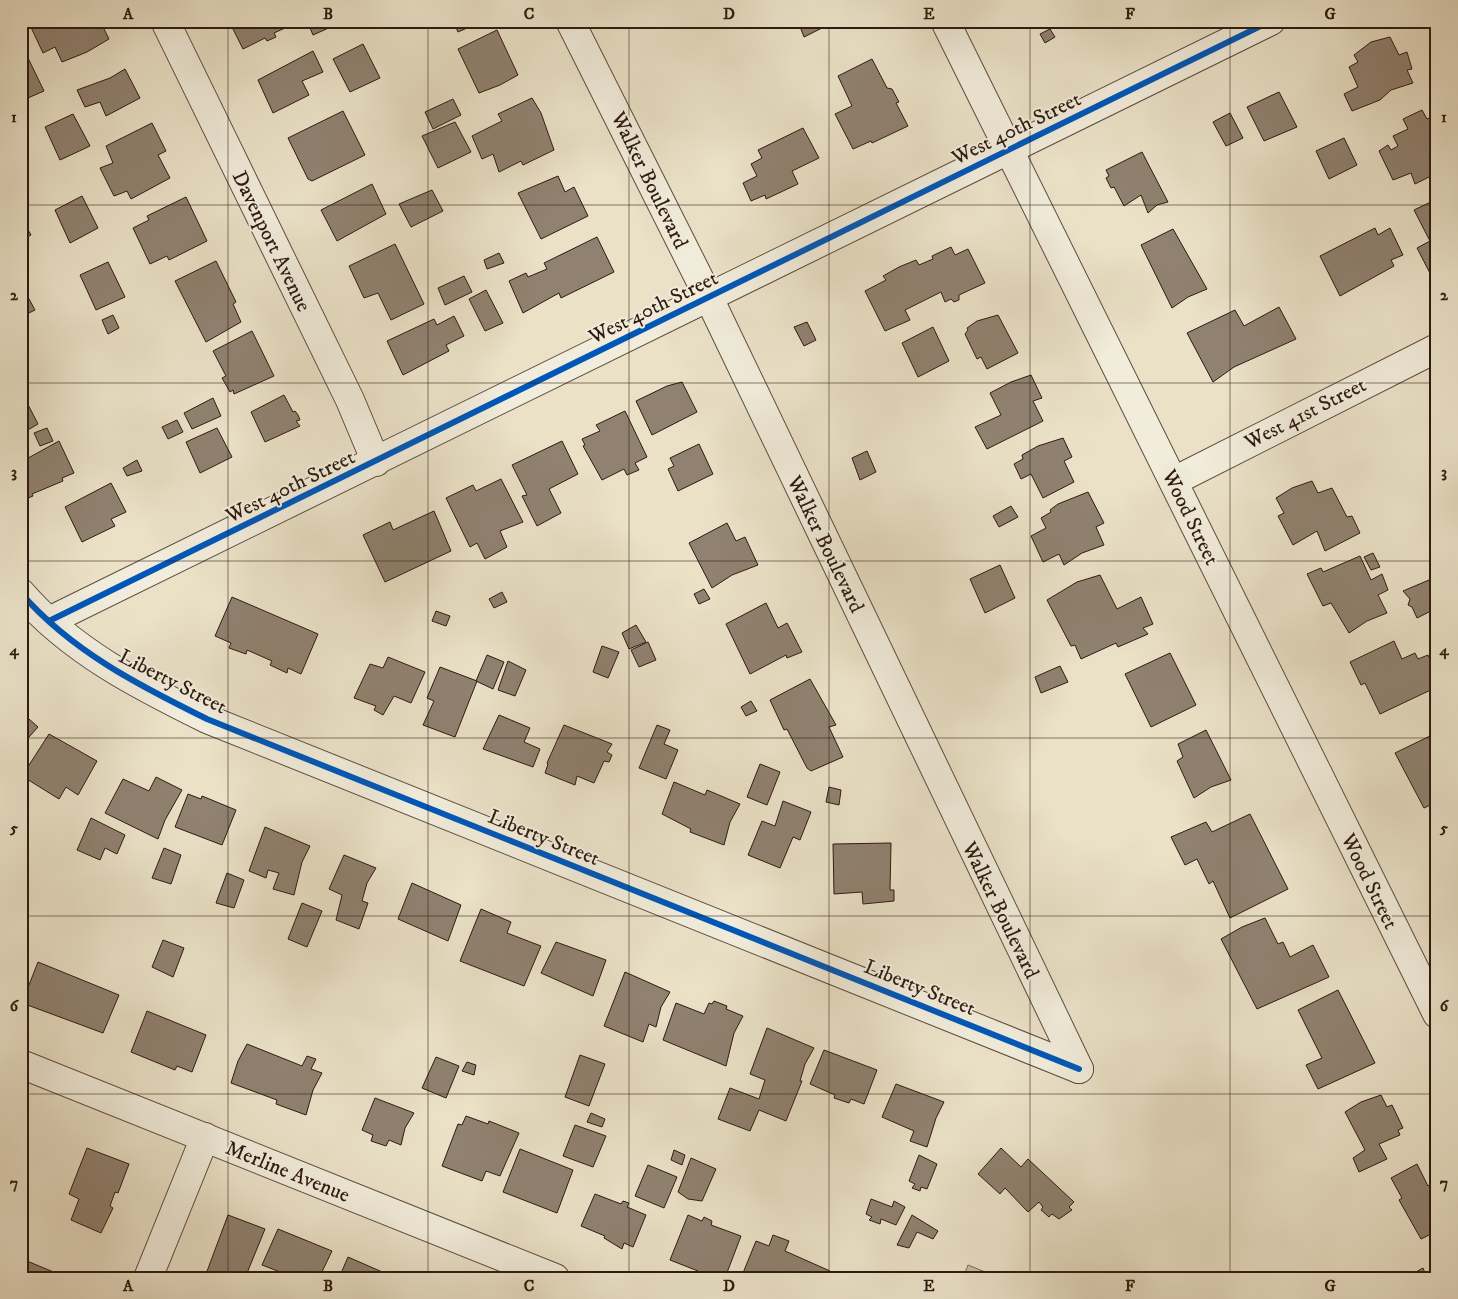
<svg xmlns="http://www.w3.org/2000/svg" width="1458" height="1299" font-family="'IM FELL DW Pica',serif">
	<rect width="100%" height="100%" fill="#eae1c7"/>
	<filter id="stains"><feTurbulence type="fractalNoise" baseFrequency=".004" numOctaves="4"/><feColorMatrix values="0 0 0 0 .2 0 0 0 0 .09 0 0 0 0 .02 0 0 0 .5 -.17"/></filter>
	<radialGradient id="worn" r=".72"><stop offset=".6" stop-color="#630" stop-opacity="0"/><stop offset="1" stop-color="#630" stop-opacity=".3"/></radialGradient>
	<path fill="#cabfa8" stroke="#7c6c5c" d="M968,1265L1000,1278H963Z"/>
	<g fill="#908170" stroke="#2e1a11">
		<path d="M35,21H100L109,39L87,52L62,62L55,47L43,53L29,23Z"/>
		<path d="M229,21H293L294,24L274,33L276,37L267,41L265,38L243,49Z"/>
		<path d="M307,21H342V22L313,35Z"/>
		<path d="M453,21H483L458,32Z"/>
		<path d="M793,21H836L804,37L799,24L795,25Z"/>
		<path d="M1037,21H1053L1040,27Z"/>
		<path d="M1050,29L1055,37L1045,43L1040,34Z"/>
		<path d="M497,30L518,75L500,85L479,93L458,49Z"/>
		<path d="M1390,37L1399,55L1407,52L1412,69L1407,70L1413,83L1391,90L1380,100L1352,111L1344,94L1358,87L1349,67L1358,62L1354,55L1371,42Z"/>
		<path d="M363,44L380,78L350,92L333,59Z"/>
		<path d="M313,51L323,72L302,81L309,95L273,113L258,80Z"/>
		<path d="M28,58L44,91L21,101V62Z"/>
		<path d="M872,59L887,88L892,89L899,102L896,103L908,126L872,143L871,141L853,149L835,114L852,106L838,76Z"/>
		<path d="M125,69L140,98L106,116L100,102L85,107L77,90L110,78Z"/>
		<path d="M1279,92L1297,127L1264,141L1247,107Z"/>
		<path d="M532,98L541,113L554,150L523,165L521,161L499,172L493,154L482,159L472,136L502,121L498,114Z"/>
		<path d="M453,99L461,115L433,129L425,112Z"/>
		<path d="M1422,110L1427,119L1431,117L1437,129V187L1431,176L1415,184L1411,173L1393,180L1379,151L1388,145L1391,150L1398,146L1393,136L1408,129L1403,119Z"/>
		<path d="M343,111L365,155L312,181L308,179L288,138Z"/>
		<path d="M1230,113L1243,138L1226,146L1213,122Z"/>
		<path d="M73,114L90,146L60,160L45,127Z"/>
		<path d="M455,122L471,152L438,168L422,136Z"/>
		<path d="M152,123L166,151L158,155L170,178L131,199L127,191L114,196L100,168L113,163L106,146Z"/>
		<path d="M803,128L819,158L792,171L798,184L766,199L765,195L751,201L743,183L757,176L751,164L762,158L758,150Z"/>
		<path d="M1344,138L1357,165L1329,179L1316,151Z"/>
		<path d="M1142,152L1168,202L1157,205L1148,213L1141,195L1124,206L1114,187L1111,188L1106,178L1109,176L1106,170Z"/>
		<path d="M558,176L565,192L574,187L588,216L541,239L518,193Z"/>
		<path d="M372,184L386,214L337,241L321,210Z"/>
		<path d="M432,190L443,211L411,227L399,204Z"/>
		<path d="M82,196L98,228L70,243L55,210Z"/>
		<path d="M186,197L207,241L169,260L167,256L150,264L133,228L149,220L147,216Z"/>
		<path d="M1437,199V275L1432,277L1417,248L1430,241L1414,210Z"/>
		<path d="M21,217L31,235L21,240Z"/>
		<path d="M1375,228L1378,235L1390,228L1403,255L1391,260L1394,266L1340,296L1320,256Z"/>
		<path d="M1173,229L1207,289L1188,297L1172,308L1141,245Z"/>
		<path d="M597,237L614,272L561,298L559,293L523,313L509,281L526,273L528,277L547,269L544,263Z"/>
		<path d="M395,244L424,304L391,320L378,293L364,298L349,266Z"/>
		<path d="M951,247L955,255L968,249L985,283L959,295V300L954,302L951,299L945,302L941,292L905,310L910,320L885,331L865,291L886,280L883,276L899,267L916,260L919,265L933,259L932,256Z"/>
		<path d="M499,253L504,263L487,269L484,260Z"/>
		<path d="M216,261L236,302L233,304L241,322L206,342L175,281Z"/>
		<path d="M108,262L125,297L96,310L80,275Z"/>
		<path d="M464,276L472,292L445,305L438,288Z"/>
		<path d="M23,288L35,310L21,317V289Z"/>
		<path d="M486,290L503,323L485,331L469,299Z"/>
		<path d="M1279,307L1296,339L1234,367L1213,382L1187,333L1235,310L1244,326Z"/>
		<path d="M113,315L119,328L108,334L102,320Z"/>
		<path d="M998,315L1018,353L987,369L981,357L977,359L965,334L968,330L967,328L977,321Z"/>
		<path d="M454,316L464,336L446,345L449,351L403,375L387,341L434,319L437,325Z"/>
		<path d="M807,322L816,340L804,346L794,327Z"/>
		<path d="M933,327L949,361L918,377L902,343Z"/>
		<path d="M252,331L274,376L234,394L233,390L230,392L222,378L226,376L213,351Z"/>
		<path d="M1031,375L1042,398L1033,401L1043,421L987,449L975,427L1001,415L990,393L1011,382Z"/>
		<path d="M682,382L697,412L652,435L636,401L667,386Z"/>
		<path d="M21,391L38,424L21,434Z"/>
		<path d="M284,395L293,412L295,411L298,415L300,420L296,421L300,426L265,442L251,412Z"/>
		<path d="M213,398L221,416L192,429L184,413Z"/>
		<path d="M625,411L647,457L635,463L639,470L627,475L624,469L602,480L583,446L585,445L582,439L600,431L596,425Z"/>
		<path d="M177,420L183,432L168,439L162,427Z"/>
		<path d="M47,428L53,441L40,446L34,433Z"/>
		<path d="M217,428L232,457L200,473L186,442Z"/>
		<path d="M1063,438L1072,457L1064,461L1074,482L1043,498L1031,474L1021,479L1014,464L1023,459L1022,455L1038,446Z"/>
		<path d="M59,441L74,473L62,478L63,481L32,494L33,496L28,498L21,484V462Z"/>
		<path d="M562,441L578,474L549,489L561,513L537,526L522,496L527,495L512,465Z"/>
		<path d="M699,444L713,474L678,491L668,469L674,466L670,458Z"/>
		<path d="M867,451L876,472L860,480L852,458Z"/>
		<path d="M137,460L142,471L127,476L123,468Z"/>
		<path d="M501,479L523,522L500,531L507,547L485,559L477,543L470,547L446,498L473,485L476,491Z"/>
		<path d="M1312,481L1318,493L1332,488L1347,517L1352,516L1360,533L1325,551L1317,531L1293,545L1278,516L1284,513L1276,498L1292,488Z"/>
		<path d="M111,483L126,512L111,519L115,526L82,542L65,507Z"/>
		<path d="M1088,492L1104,523L1096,527L1104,545L1082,553L1064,565L1059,554L1043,562L1031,536L1046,528L1041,518L1051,512L1050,510L1058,504Z"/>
		<path d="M1011,506L1018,517L999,527L993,516Z"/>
		<path d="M434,511L451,551L385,582L363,535L390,522L393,530Z"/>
		<path d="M727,523L736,541L745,537L758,565L732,575L712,588L689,543Z"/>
		<path d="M1373,553L1380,567L1371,570L1364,557Z"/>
		<path d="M1360,556L1371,580L1382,574L1388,590L1378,595L1387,613L1367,621L1349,633L1331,603L1323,606L1307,574L1321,568L1323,572Z"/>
		<path d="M1000,565L1015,598L985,613L970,579Z"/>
		<path d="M1100,575L1117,609L1141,597L1153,624L1143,628L1148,634L1118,647L1116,643L1081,659L1075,645L1071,646L1047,600L1077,582Z"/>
		<path d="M1429,580L1437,592V608L1417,618L1412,607L1408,605L1410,599L1403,591Z"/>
		<path d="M704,589L710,599L699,604L694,594Z"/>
		<path d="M502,592L507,602L494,608L489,599Z"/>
		<path d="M232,597L318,634L301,674L288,668L287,673L270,665L272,661L247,650L246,654L229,648L231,643L215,636Z"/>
		<path d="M766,603L778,628L787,623L802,652L787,658L786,655L750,674L726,624Z"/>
		<path d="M1437,608V622L1436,623L1430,611Z"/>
		<path d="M436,611L450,616L446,626L432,621Z"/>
		<path d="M636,625L646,642L629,649L622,633Z"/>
		<path d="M1394,641L1402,659L1415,653L1418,659L1428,655L1437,676V687L1380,714L1365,683L1361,685L1350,662Z"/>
		<path d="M648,642L656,660L639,667L631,650Z"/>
		<path d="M602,646L619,652L608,678L593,672Z"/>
		<path d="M1170,653L1196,705L1151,727L1125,674Z"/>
		<path d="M487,655L504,662L493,689L476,681Z"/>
		<path d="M388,657L425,672L411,703L394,696L383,715L374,710L376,706L354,698L370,664L383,668Z"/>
		<path d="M508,661L526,670L515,696L498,690Z"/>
		<path d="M1060,666L1068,682L1041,693L1035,677Z"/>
		<path d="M440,667L477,681L455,737L423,725L434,701L427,698Z"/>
		<path d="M810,679L836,725L829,727L843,757L811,771L807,768L787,729L784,730L770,700Z"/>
		<path d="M751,701L757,711L746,716L741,707Z"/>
		<path d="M21,712L38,727L21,746Z"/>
		<path d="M499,715L530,728L524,742L540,749L533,767L483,749Z"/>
		<path d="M564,725L612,744L607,752L612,755L609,762L604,761L594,783L577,776L575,785L545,773L548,764L547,763Z"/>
		<path d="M657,725L670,730L664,744L678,750L666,779L639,768Z"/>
		<path d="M1206,730L1231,780L1211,787L1194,798L1177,761L1183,757L1178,744Z"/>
		<path d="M49,734L97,761L78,795L66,787L59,799L22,776Z"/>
		<path d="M1432,735L1437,746V802L1424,808L1395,753Z"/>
		<path d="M760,764L780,772L767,805L747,797Z"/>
		<path d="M156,777L182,790L165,820L158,839L105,813L123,779L149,791Z"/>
		<path d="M674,782L705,795L707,790L740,804L730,822L724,845L690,832L691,829L662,814Z"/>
		<path d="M829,787L841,790L839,805L826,802Z"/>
		<path d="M188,794L201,799L202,796L236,810L222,845L175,827Z"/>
		<path d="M783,801L811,812L800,840L793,837L780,868L748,855L762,821L775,826Z"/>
		<path d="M1250,814L1288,889L1230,918L1213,881L1209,884L1197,859L1185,865L1171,837L1206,822L1212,832Z"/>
		<path d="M91,818L125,835L117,854L105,848L100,860L77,850Z"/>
		<path d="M265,827L310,846L302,862L294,895L273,889L279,873L268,870L266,878L249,871Z"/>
		<path d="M891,843L890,890H894V901L863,904L862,892L834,894L833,844Z"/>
		<path d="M164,848L181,855L171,884L152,878Z"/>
		<path d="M344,855L376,868L367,883L362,901L368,903L359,929L336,920L342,895L329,889Z"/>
		<path d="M227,873L244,880L234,908L216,903Z"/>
		<path d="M412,883L461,905L448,941L398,919Z"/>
		<path d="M302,903L322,911L307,947L288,939Z"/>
		<path d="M481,909L511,922L507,933L541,946L524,986L460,961Z"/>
		<path d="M1265,918L1278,944L1283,942L1290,957L1313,945L1329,977L1257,1009L1221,939L1242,927Z"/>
		<path d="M163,940L184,948L173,977L152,967Z"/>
		<path d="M556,942L606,960L593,996L541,973Z"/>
		<path d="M38,962L119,995L103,1033L22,1003Z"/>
		<path d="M625,972L670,992L661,1007L656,1027L649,1024L643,1042L604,1026Z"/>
		<path d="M1338,990L1375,1063L1318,1089L1306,1065L1322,1058L1298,1010Z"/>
		<path d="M714,1001L727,1006L726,1009L743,1016L734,1033L726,1066L663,1040L676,1003L704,1014L709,1003L712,1004Z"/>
		<path d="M147,1011L206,1035L192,1072L177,1066L175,1070L131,1052Z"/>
		<path d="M767,1028L814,1048L805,1064L800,1081H802L786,1121L759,1110L750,1131L718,1119L730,1088L759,1099L765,1080L750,1074Z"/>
		<path d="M247,1044L302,1066L307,1056L316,1059L311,1069L322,1073L313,1090L306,1115L276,1104L277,1100L231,1083L238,1061Z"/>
		<path d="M824,1050L877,1070L864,1104L851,1099L849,1103L834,1098L835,1095L810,1084Z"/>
		<path d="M580,1055L605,1064L589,1106L565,1097Z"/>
		<path d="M436,1057L459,1066L446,1098L422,1088Z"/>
		<path d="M467,1062L476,1065L474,1075L462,1071Z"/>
		<path d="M896,1084L944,1102L936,1118L927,1147L910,1141L914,1131L882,1117Z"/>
		<path d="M1381,1095L1387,1107L1392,1105L1403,1128L1398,1130L1400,1135L1379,1144L1387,1159L1359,1172L1353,1158L1365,1150L1345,1112L1361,1102Z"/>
		<path d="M375,1098L414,1113L405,1128L401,1145L389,1140L386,1146L371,1141L373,1135L362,1130Z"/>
		<path d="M591,1113L605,1119L602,1127L587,1122Z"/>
		<path d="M466,1116L488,1124L489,1121L519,1133L500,1176L486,1171L482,1181L442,1166L458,1124L462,1125Z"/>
		<path d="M575,1125L606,1136L593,1167L563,1156Z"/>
		<path d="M87,1148L129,1164L118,1193L115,1192L110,1206L113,1208L101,1233L71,1220L79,1199L69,1194Z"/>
		<path d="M1001,1148L1021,1167L1028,1159L1074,1202L1069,1207L1072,1210L1059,1219L1052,1214L1049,1217L1041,1210L1043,1207L1039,1202L1028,1212L1005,1188L1000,1194L978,1174Z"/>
		<path d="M520,1149L573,1170L557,1213L503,1192Z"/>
		<path d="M674,1150L685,1155L682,1165L671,1160Z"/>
		<path d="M919,1155L937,1164L927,1189L921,1187L920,1191L912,1188L915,1184L909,1181Z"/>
		<path d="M691,1158L716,1169L702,1201L688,1199L678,1192Z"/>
		<path d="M1417,1164L1428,1186L1430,1184L1437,1197V1231L1421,1239L1399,1200L1402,1198L1391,1178Z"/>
		<path d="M648,1165L677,1177L664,1208L635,1196Z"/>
		<path d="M595,1194L621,1204L623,1201L629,1203L627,1207L646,1215L633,1247L624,1243L622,1249L604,1238L605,1236L581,1226Z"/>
		<path d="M871,1199L892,1207L894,1201L905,1207L896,1225L881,1219L880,1224L869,1220L872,1217L866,1214Z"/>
		<path d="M228,1215L265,1229L245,1278H215L206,1274Z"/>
		<path d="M688,1215L702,1221L704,1217L712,1221L711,1225L741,1236L725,1278H705L697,1273L698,1271L670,1260Z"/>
		<path d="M912,1215L938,1231L933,1239L917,1232L909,1248L897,1245Z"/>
		<path d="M278,1229L332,1251L319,1278H286L288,1275L262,1265Z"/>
		<path d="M773,1235L789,1241L785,1251L830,1271L827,1278H741L756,1241L769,1246Z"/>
		<path d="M348,1257L396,1278H339Z"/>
		<path d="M27,1261L68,1278H21Z"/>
		<path d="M1423,1268L1427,1278H1405Z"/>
		<path d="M850,1273L862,1278H848Z"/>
	</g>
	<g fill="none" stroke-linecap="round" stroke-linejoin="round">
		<g stroke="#5d4c3e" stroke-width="30">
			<g id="street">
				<path d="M165,21L350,400L376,462"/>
				<path d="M570,21L709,298L1079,1069"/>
				<path d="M945,21L1437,1014"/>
				<path d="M1174,481L1437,348"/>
				<path d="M21,593C71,651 140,686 207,719L1079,1069"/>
				<path d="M49,621L1271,21"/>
				<path d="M21,1064L555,1278"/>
				<path d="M148,1278L205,1137"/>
			</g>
		</g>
		<use href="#street" stroke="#f1ecdb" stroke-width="28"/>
		<g stroke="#f1ecdb" stroke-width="9">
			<g id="cycleway">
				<path d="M21,593C71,651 140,686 207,719L1079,1069"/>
				<path d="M49,621L1271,21"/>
			</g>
		</g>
		<use href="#cycleway" stroke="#0057b8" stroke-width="6"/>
	</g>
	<path fill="none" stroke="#2e1a11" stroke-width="1" stroke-opacity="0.55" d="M228,21V1278M428,21V1278M629,21V1278M829,21V1278M1030,21V1278M1230,21V1278M21,205H1437M21,383H1437M21,561H1437M21,738H1437M21,916H1437M21,1094H1437"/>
	<g text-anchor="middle" stroke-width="4" stroke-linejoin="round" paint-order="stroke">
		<g font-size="21" fill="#2e1a11" stroke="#f1ecdb">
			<text transform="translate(1016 128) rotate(-26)" y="7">West 40th Street</text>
			<text transform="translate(650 180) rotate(64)" y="7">Walker Boulevard</text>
			<text transform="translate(272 241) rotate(64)" y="7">Davenport Avenue</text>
			<text transform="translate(653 307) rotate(-26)" y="7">West 40th Street</text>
			<text transform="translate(1305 413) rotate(-27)" y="7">West 41st Street</text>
			<text transform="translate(290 486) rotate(-26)" y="7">West 40th Street</text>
			<text transform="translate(1191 517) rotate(64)" y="7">Wood Street</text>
			<text transform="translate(826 544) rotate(64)" y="7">Walker Boulevard</text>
			<text transform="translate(173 681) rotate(27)" y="7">Liberty Street</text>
			<text transform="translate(544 837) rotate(22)" y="7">Liberty Street</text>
			<text transform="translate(1370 881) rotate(64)" y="7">Wood Street</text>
			<text transform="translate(1001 910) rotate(64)" y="7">Walker Boulevard</text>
			<text transform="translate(920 987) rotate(22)" y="7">Liberty Street</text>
			<text transform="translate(288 1171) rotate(22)" y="7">Merline Avenue</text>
		</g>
	</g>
	<rect width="1458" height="1299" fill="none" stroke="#eae1c7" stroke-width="55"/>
	<rect x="28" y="28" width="1402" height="1244" fill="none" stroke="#2e1a11" stroke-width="2"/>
	<g font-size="16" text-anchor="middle" font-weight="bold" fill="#2e1a11">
		<text x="128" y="19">A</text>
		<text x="328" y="19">B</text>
		<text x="529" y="19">C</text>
		<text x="729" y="19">D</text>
		<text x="929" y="19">E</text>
		<text x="1130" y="19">F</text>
		<text x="1330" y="19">G</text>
		<text x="14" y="122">1</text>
		<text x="1444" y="122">1</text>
		<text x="14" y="300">2</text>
		<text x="1444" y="300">2</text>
		<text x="14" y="477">3</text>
		<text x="1444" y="477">3</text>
		<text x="14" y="655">4</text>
		<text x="1444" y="655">4</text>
		<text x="14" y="833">5</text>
		<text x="1444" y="833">5</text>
		<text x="14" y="1011">6</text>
		<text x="1444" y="1011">6</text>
		<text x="14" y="1188">7</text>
		<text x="1444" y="1188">7</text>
		<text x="128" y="1291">A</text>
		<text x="328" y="1291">B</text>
		<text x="529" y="1291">C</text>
		<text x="729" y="1291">D</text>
		<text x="929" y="1291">E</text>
		<text x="1130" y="1291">F</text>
		<text x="1330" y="1291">G</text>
	</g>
	<rect width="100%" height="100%" filter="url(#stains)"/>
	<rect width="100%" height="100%" fill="url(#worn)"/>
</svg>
